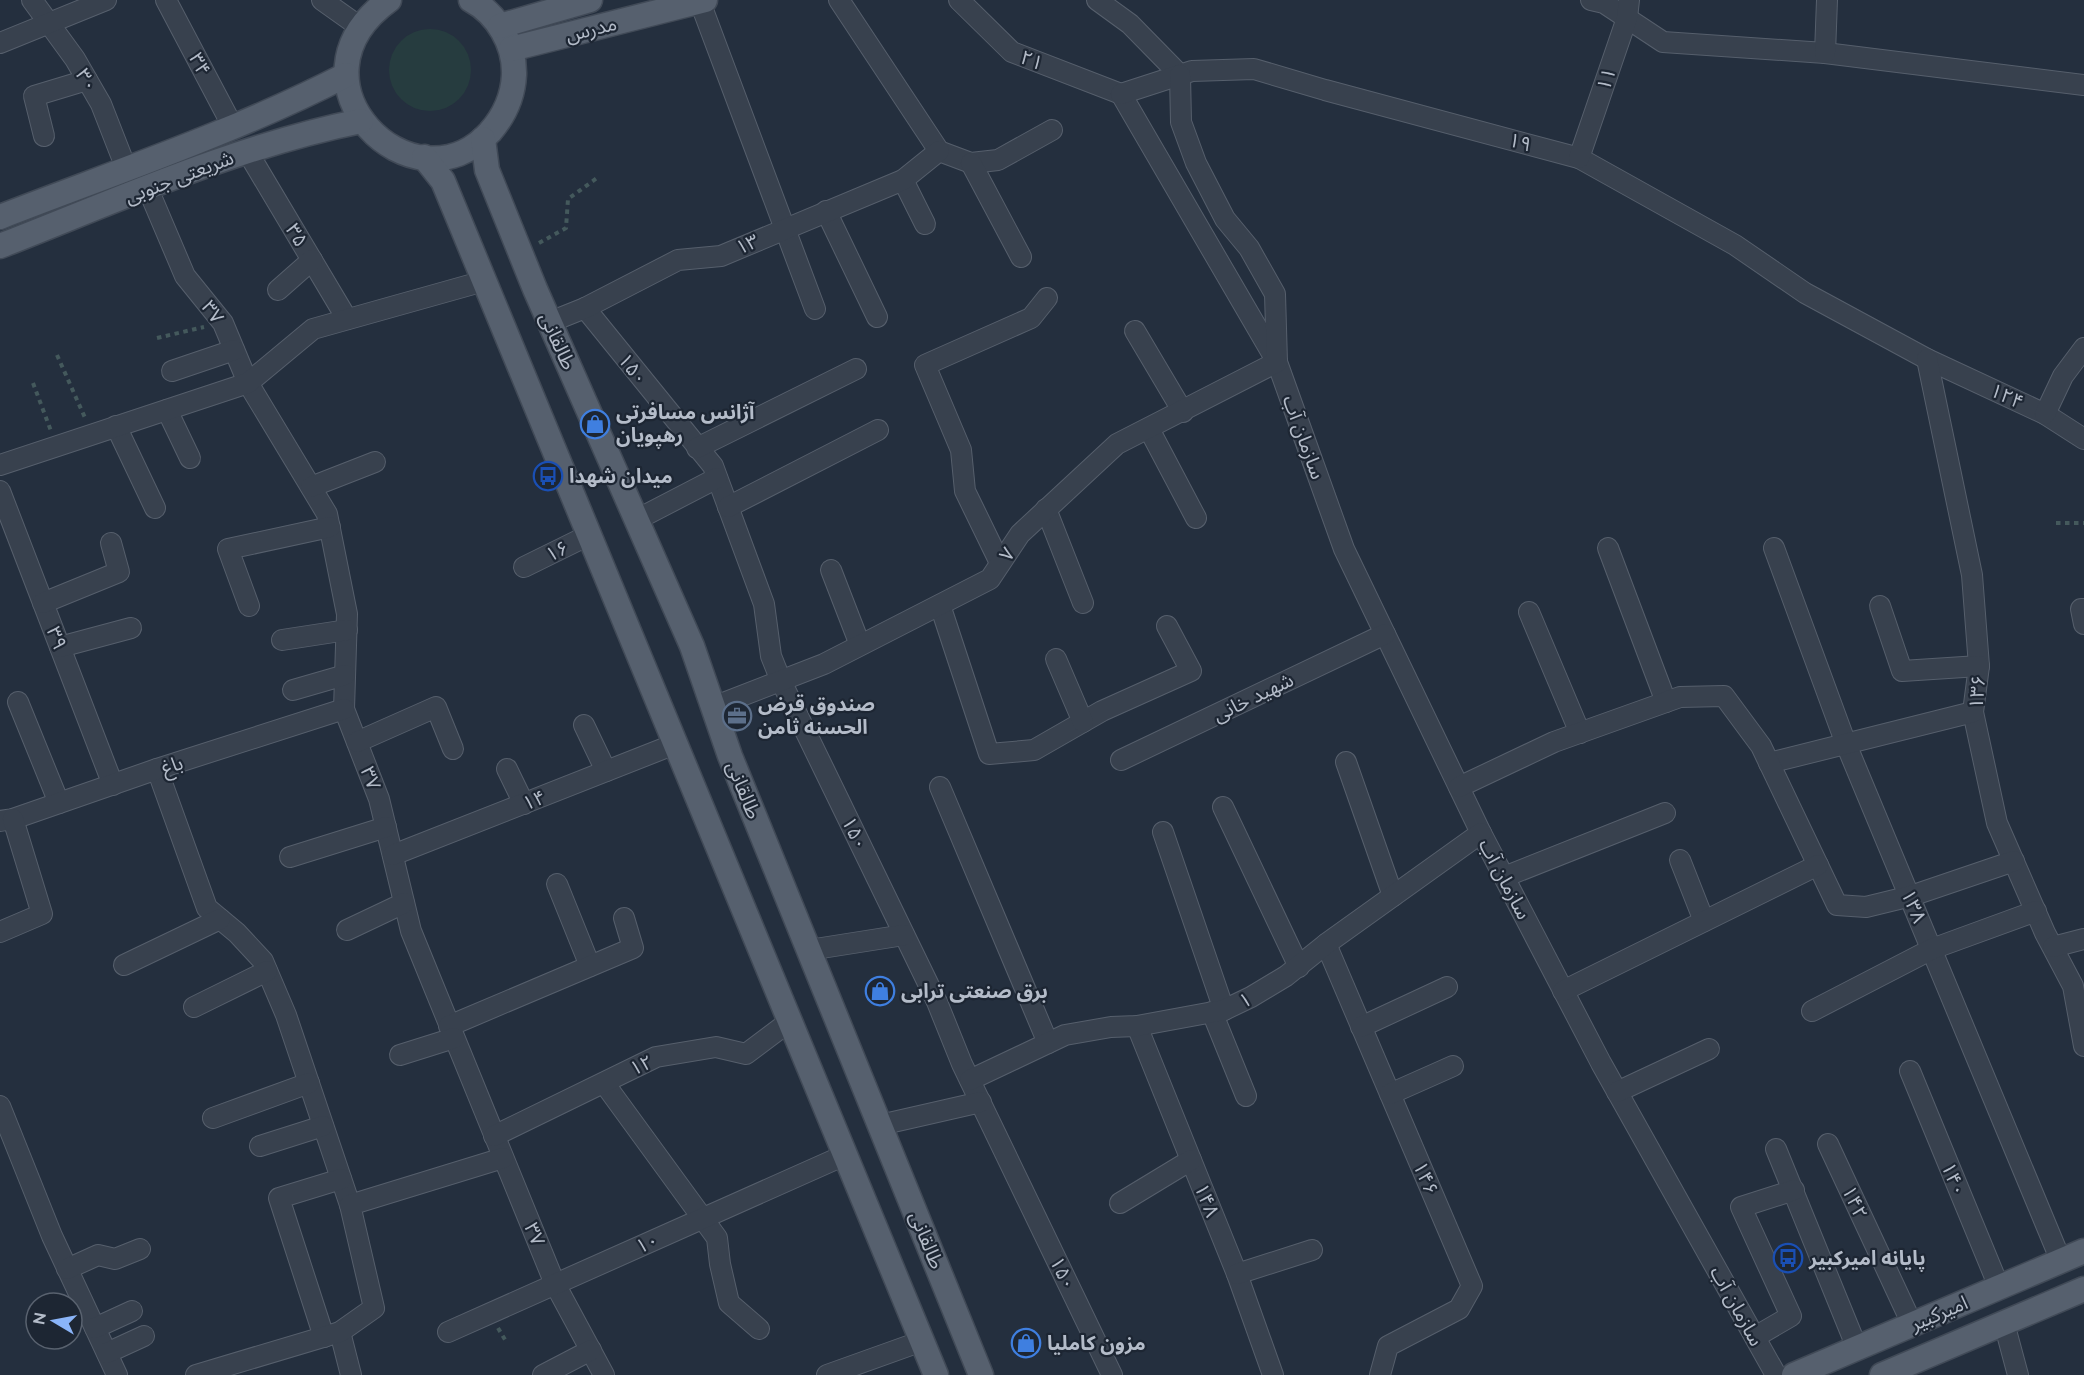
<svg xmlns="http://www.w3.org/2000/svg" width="2084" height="1375" font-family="Raleway,'Noto Sans Arabic',sans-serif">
	<rect width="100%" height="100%" fill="#242f3e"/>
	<circle fill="#263c3f" cx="430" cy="70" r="41"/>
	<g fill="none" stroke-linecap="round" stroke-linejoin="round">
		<g stroke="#565f6c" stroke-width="22">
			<g id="minor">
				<path d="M32,0L75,59L101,104L126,168"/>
				<path d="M166,0L233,127"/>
				<path d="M322,0L360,27"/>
				<path d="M839,0L939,151L971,163L998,160L1052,130"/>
				<path d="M959,0L1012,52L1121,94"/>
				<path d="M1097,0L1130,24L1180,75"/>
				<path d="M1591,0L1604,3L1663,42L1825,53L2084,85"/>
				<path d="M700,2L815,309"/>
				<path d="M0,43L106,0"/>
				<path d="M1825,53L1827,0"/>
				<path d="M1121,94L1277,362L1344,549L1481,833L1601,1063L1776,1375"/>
				<path d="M1121,94L1192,71L1254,69L1325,90L1579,158L1735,245L1805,293L1927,359L2045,414L2084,439"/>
				<path d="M44,136L34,96L87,80"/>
				<path d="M247,151L347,319"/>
				<path d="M1579,158L1627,18L1629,0"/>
				<path d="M971,163L1021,257"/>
				<path d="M903,180L925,224"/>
				<path d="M148,189L185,276L223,323L248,383L327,514L347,614L344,709L379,799L411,931L555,1284L604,1375"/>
				<path d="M826,211L877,317"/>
				<path d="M278,290L312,260"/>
				<path d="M585,308L713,466L764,604L771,656L781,681L937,1002L962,1064L1112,1375"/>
				<path d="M550,322L585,308L678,260L721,256L903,180L939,151"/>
				<path d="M1135,331L1183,412"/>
				<path d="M1927,359L1972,575L1979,666L1973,712L1997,823L2045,933L2073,986L2084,1046"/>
				<path d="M172,371L234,350"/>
				<path d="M167,410L190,458"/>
				<path d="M2045,414L2063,376L2084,348"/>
				<path d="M116,426L155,508"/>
				<path d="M1149,429L1196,518"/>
				<path d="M697,448L856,369"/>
				<path d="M0,465L248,383L313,329L484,281"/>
				<path d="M311,487L375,462"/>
				<path d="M0,491L113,785"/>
				<path d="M728,507L878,430"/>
				<path d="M1046,509L1083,603"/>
				<path d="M636,520L717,478"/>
				<path d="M1608,548L1666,702"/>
				<path d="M1774,548L1846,744L2061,1261"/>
				<path d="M1000,563L965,491L961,450L925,365L1031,318L1047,298"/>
				<path d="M524,567L589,535"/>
				<path d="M831,570L860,645"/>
				<path d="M43,603L119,572L111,543"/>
				<path d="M940,605L989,754L1034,750L1102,711L1191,671L1167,626"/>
				<path d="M249,606L228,549L330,527"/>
				<path d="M1880,606L1902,671L1979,666"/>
				<path d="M2084,609H2081L2084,624"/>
				<path d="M1529,612L1580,733"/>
				<path d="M282,640L347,630"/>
				<path d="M60,647L131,628"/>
				<path d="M1056,659L1083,722"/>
				<path d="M293,690L345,675"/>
				<path d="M18,702L59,803"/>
				<path d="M713,707L824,664L990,579L1020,534L1117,444L1277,362L1275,294L1249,248L1225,219L1196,163L1181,122L1180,75"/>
				<path d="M584,725L606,771"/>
				<path d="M357,742L436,707L453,749"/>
				<path d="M1121,760L1385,634"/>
				<path d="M1346,762L1393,896"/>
				<path d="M1769,763L1973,712"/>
				<path d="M157,769L207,908L237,933L263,961L286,1015L350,1205"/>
				<path d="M507,769L524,804"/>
				<path d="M940,787L1048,1043"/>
				<path d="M1459,787L1554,742L1680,697L1724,696L1761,746L1837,905L1866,907L1911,896L2014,861"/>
				<path d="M1223,807L1299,967"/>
				<path d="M0,821L13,819L157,769L344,709"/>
				<path d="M1163,832L1224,1010"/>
				<path d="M393,855L675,744"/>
				<path d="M290,857L386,827"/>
				<path d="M1680,860L1704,921"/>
				<path d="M1504,877L1665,813"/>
				<path d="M557,884L590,966"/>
				<path d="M347,930L404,903"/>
				<path d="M0,932L42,914L13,819"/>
				<path d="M1326,944L1472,1286L1459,1309L1388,1346L1380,1375"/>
				<path d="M2053,947L2084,939"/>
				<path d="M809,950L904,935"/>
				<path d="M124,965L220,919"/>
				<path d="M1563,991L1818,865"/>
				<path d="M194,1007L267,971"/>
				<path d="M1812,1011L1932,949L2036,911"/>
				<path d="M1212,1012L1246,1096"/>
				<path d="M449,1026L633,948L624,918"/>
				<path d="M1137,1026L1237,1274L1273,1375"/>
				<path d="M1361,1027L1447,987"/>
				<path d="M400,1055L454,1038"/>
				<path d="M1910,1071L1999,1287"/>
				<path d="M970,1080L1065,1035L1111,1027L1137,1026L1224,1010L1251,997L1286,976L1326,944L1481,833"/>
				<path d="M604,1083L717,1238L720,1264L729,1303L759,1329"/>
				<path d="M1617,1092L1709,1049"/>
				<path d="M1390,1094L1453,1066"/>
				<path d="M0,1106L52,1236L117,1375"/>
				<path d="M213,1118L309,1083"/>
				<path d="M880,1125L981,1102"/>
				<path d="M494,1136L656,1057L716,1047L746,1054L790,1021"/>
				<path d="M1828,1144L1912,1324"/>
				<path d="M260,1146L323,1126"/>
				<path d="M1776,1149L1857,1348"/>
				<path d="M1120,1203L1191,1160"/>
				<path d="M67,1269L98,1255L115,1259L140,1249"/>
				<path d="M1237,1274L1312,1250"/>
				<path d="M2004,1323L2018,1375"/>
				<path d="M95,1328L132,1311"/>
				<path d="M340,1332L351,1375"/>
				<path d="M448,1332L845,1155"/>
				<path d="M324,1337L279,1198L341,1179"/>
				<path d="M1755,1337L1791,1316L1741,1207L1794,1190"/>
				<path d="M107,1353L144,1336"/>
				<path d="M196,1375L340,1332L374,1308L350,1205L503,1158"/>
				<path d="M543,1375L591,1350"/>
				<path d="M827,1375L922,1341"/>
			</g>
		</g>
		<g stroke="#414a57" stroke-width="27">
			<g id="major">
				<path d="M389,0C277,81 413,216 490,132C504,116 513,97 514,75C515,44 497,14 471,0"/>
				<path d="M500,26L590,0"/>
				<path d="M511,49L705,0"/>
				<path d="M483,139L487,170L535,289L692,646L730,756L981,1375"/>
				<path d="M424,157L443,181L936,1375"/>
				<path d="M0,217C116,172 235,132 346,75"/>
				<path d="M0,246C118,200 236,146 361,121"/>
				<path d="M1794,1375L2084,1251"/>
				<path d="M1882,1375L2084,1289"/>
			</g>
		</g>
		<g stroke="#44595c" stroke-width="4" stroke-dasharray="4.5 4.5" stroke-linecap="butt">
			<path d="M539,243L566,228L568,199L597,178"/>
			<path d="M157,338L204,327"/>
			<path d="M57,355L86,420"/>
			<path d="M33,383L51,431"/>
			<path d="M2056,523H2084"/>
			<path d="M498,1328L507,1343"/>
		</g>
		<use href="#minor" stroke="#38414e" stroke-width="20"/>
		<use href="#major" stroke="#56606e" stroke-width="24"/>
	</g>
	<defs>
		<g id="shop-ring" transform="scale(1.5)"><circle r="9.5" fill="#1d2633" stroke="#3f7fe0" stroke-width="1.5"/><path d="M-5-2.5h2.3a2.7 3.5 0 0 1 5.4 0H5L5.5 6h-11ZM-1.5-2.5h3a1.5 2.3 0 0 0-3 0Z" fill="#3f7fe0"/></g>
		<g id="bus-ring" transform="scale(1.5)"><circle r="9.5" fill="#1d2633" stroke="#1a4fb4" stroke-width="1.5"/><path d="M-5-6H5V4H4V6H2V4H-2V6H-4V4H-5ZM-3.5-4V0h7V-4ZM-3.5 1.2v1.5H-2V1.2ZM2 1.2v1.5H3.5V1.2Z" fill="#1a4fb4"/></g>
		<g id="office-ring" transform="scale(1.5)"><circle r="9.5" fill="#1d2633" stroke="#5c6f8a" stroke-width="1.5"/><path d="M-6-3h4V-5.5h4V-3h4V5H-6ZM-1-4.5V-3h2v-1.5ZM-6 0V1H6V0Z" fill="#5c6f8a"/></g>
	</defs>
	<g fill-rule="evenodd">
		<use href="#shop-ring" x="595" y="424"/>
		<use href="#bus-ring" x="548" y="476"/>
		<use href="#office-ring" x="737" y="716"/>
		<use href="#shop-ring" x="880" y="991"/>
		<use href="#bus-ring" x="1788" y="1258"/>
		<use href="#shop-ring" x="1026" y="1343"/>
	</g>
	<g text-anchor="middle" stroke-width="4.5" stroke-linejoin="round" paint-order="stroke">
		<g font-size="20" fill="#b4bcc9" stroke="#1d2633">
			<text transform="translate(591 29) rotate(-14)" y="7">مدرس</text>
			<text transform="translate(1032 60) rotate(21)" y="7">۲۱</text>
			<text transform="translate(200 64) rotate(62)" y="7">۳۴</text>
			<text transform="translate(1606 79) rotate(-71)" y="7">۱۱</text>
			<text transform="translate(87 80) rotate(59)" y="7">۳۰</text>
			<text transform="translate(1520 142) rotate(15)" y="7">۱۹</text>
			<text transform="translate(179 177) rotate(-21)" y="7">شریعتی جنوبی</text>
			<text transform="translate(297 235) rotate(59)" y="7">۳۵</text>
			<text transform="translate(747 244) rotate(-24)" y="7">۱۳</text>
			<text transform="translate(213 312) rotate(54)" y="7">۳۷</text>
			<text transform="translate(558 341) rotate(66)" y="7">طالقانی</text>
			<text transform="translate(633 369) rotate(52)" y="7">۱۵۰</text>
			<text transform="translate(2007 396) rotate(25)" y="7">۱۲۴</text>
			<text transform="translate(1304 437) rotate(70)" y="7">سازمان آب</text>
			<text transform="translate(557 551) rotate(-26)" y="7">۱۶</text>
			<text transform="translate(1007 554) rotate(-56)" y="7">۷</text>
			<text transform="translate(57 638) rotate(69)" y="7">۳۹</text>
			<text transform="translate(1977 692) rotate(-85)" y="7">۱۳۶</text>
			<text transform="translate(1253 697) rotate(-26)" y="7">شهید خانی</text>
			<text transform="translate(172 765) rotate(-18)" y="7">باغ</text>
			<text transform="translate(371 778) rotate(69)" y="7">۳۷</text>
			<text transform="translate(744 790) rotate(68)" y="7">طالقانی</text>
			<text transform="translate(534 800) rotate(-21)" y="7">۱۴</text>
			<text transform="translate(855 833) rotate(64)" y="7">۱۵۰</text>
			<text transform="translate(1505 879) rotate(62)" y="7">سازمان آب</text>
			<text transform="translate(1914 906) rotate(67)" y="7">۱۳۸</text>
			<text transform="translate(1245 1000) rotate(-26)" y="7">۱</text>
			<text transform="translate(641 1065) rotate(-24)" y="7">۱۲</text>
			<text transform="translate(1426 1178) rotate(67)" y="7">۱۴۶</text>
			<text transform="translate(1954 1179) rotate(68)" y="7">۱۴۰</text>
			<text transform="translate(1207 1200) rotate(68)" y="7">۱۴۸</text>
			<text transform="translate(1855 1202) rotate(65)" y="7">۱۴۲</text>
			<text transform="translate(535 1234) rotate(67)" y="7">۳۷</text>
			<text transform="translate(927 1240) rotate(68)" y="7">طالقانی</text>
			<text transform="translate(647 1243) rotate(-24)" y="7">۱۰</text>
			<text transform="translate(1063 1273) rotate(64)" y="7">۱۵۰</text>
			<text transform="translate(1737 1306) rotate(61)" y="7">سازمان آب</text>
			<text transform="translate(1939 1313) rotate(-23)" y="7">امیرکبیر</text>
		</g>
		<g font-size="20" font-weight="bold" fill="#b4bcc9" stroke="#1d2633" text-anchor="start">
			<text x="616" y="419">آژانس مسافرتی<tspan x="616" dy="23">رهپویان</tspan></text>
			<text x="569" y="483">میدان شهدا</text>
			<text x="758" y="711">صندوق قرض<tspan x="758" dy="23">الحسنه ثامن</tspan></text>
			<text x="901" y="998">برق صنعتی ترابی</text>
			<text x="1809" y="1265">پایانه امیرکبیر</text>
			<text x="1047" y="1350">مزون کاملیا</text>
		</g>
	</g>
	<g transform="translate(54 1321) rotate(280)"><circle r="28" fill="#1d2633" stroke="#59626f" stroke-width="1.5"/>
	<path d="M0-4.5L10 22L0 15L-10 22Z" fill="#8ab4f8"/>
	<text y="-9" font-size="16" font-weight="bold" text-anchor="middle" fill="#b4bcc9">N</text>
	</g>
</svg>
